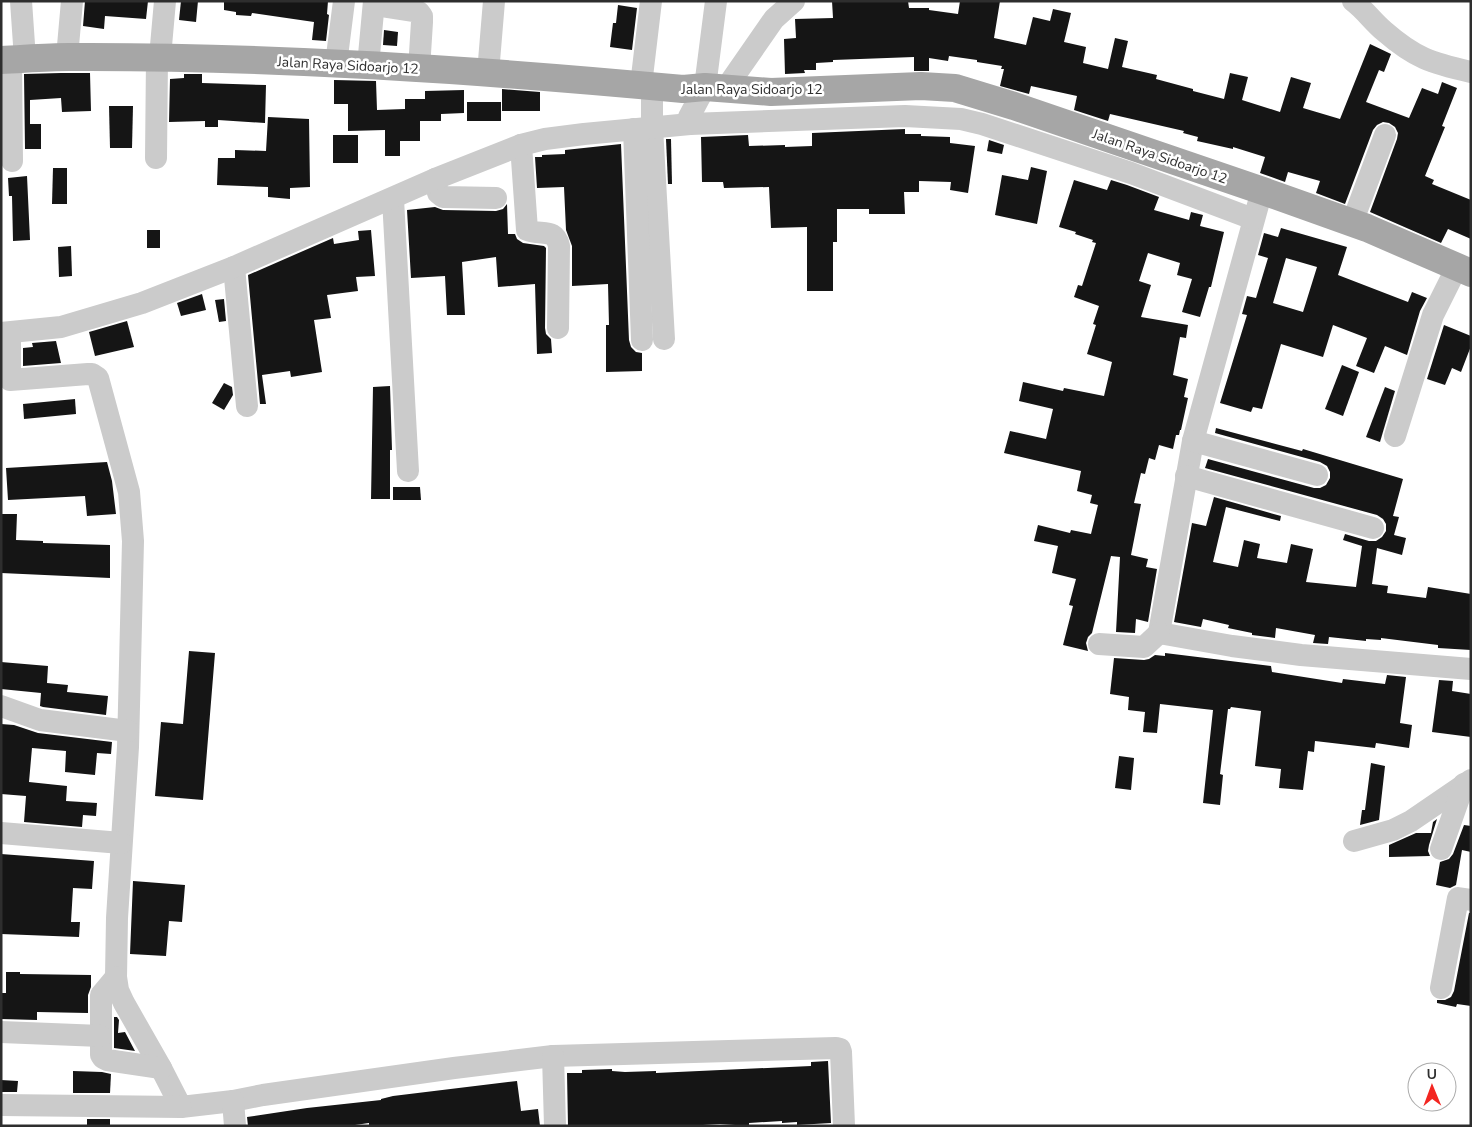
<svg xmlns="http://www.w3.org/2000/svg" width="1472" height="1127" font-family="'Nunito Sans',sans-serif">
	<rect width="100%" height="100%" fill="#fff"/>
	<g fill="#151515" fill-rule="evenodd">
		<path d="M85,1H148L146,19L105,16L104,29L83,26Z"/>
		<path d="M181,1H198L196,22L179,20Z"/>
		<path d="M224,1H328L327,14L329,15L326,41L312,40L314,22L252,13L251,16L236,15V12L224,10Z"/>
		<path d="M832,1H908L909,8H929V10L958,14L960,1H1000L994,38L1026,45L1033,17L1050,21L1053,9L1071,13L1064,42L1086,47L1083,63L1108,69L1115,38L1128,41L1122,67L1157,75L1156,79L1193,89V91L1224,99L1230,73L1248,77L1242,100L1280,112L1291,77L1311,83L1303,108L1340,119L1370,44L1391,54L1384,72L1379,70L1366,102L1409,118L1422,88L1438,94L1442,82L1457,88L1442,126L1445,127L1425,176L1434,180L1432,184L1471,200V239L1448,229L1441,243L1370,212L1397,139L1398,133L1395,127L1389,123L1383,122L1377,125L1373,130L1345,204L1316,193L1320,181L1288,172L1285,182L1260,173L1265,157L1233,147V149L1197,141L1198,137L1183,133L1184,131L1123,117L1110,114L1108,121L1074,110L1077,96L1031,86L1029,94L1000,86L1004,69H1001L1002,66L977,62V60L949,56L948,61L929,58V71H914V57L833,60V62L816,63V70H804L805,73L785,74L784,39L796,38L795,19L833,18Z"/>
		<path d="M618,5L637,8L632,50L610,47L613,23H616Z"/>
		<path d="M384,30L398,32L397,46L383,45Z"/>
		<path d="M61,73H90L91,111L62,112L61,98L30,100V124H41V149H25L24,74Z"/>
		<path d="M184,74H202V83L266,85L265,123L218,120V127H205V121L169,122L170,79L184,78Z"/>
		<path d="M334,80L376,81L377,110L405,109V99H425V91L464,90V113L441,114V121H420V141H400V156H385V130L348,131V104H334Z"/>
		<path d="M502,89L540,92V111H502Z"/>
		<rect x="467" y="102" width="34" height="19"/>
		<path d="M109,106H133L132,148H110Z"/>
		<path d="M268,117L309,119L310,187L290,188V199L268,197V187L217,185L218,158H235V150L266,151Z"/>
		<path d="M905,129V134H921V136L950,137V143L975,146L968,193L950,190L951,182L919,181V192H904L905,214H869V209H837V242H833V291H807V227L771,228L769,187L724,188L723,182H702L701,137L748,135L749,146L785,145V147L812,146V133Z"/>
		<rect x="333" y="135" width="25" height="28"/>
		<path d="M666,139H671L672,184H668Z"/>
		<path d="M989,140L1004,145L1002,154L987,151Z"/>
		<path d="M621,144L629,340L631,347L636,352L642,353V371L606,372V325H609L608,284L572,286V246L566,230L564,187L537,188L535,157H542V155L565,154V150Z"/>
		<path d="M1031,167L1047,171L1037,224L995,215L1002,175L1028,180Z"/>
		<path d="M53,168H67V204H52Z"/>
		<path d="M27,176L30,240L13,241L12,196H9L8,178Z"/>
		<path d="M1074,180L1107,190L1111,180L1127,185L1159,197L1154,210L1189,220L1191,212L1203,215L1200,226L1224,232L1211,287H1209L1200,317L1182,312L1192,279L1177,275L1180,263L1148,253L1139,281L1151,285L1141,317L1188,325L1186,338L1180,337L1173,375L1188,379L1184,397L1188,398L1181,430H1180L1179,435H1176L1173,449L1159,445L1155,460L1149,458L1145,474L1141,473L1134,503L1141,504L1131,555L1148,559L1146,567L1157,569L1148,622L1136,619L1135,633L1116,632L1120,557L1111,556L1092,633L1088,637L1086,643L1088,651L1063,645L1073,606L1069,605L1076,579L1052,573L1058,546L1034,541L1038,525L1070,533L1071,530L1091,534L1098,505L1090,503L1092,495L1077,491L1081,471L1004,453L1010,431L1046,439L1053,409L1019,401L1023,382L1063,391L1064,388L1104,396L1112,362L1087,354L1096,325L1093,324L1099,306L1074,297L1078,285L1082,286L1096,243L1092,242L1093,240L1075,234L1076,232L1059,227Z"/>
		<path d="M507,204L508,234H515L517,239L523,243L544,246L546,248L545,328L546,334L551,339L552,353L537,354L535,284L498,287L496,257L462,262L465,315H447L445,276L411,278L407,210L435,207L443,210L496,211L503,209Z"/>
		<path d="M1281,228L1347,247L1338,275L1408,302L1412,292L1427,298L1420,311L1407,355L1385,346L1374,373L1356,366L1367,338L1333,325L1323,357L1281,344L1262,409L1253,407L1251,412L1220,403L1247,315L1242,314L1247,296L1256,298L1268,258L1258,255L1264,233L1278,237ZM1286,258L1317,267L1303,312L1273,303Z"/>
		<rect x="147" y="230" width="13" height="18"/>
		<path d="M371,230L375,276L356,277L358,291L327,295L331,318L314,320L322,372L291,377L290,371L262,375L266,404H260L248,275L333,238L334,244L359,240L358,231Z"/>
		<path d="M71,246L72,276L59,277L58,247Z"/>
		<path d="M202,294L206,310L181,316L177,303Z"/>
		<path d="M224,299L226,321L219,322L215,300Z"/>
		<path d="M127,321L134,347L95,356L89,332Z"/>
		<path d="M1444,325L1471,336V346L1461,372L1452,368L1445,385L1427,379Z"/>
		<path d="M56,341L61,363L23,366V348L33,347L32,343Z"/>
		<path d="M1342,365L1359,372L1343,416L1325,409Z"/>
		<path d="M224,383L232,387L233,395L224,410L212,403Z"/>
		<path d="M390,386L392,450H390V499H371L373,387Z"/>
		<path d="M1385,387L1395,391L1380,442L1366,437Z"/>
		<path d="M75,399L76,414L24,419L23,404Z"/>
		<path d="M1216,428L1302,451L1303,449L1403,479L1393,516L1399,517L1394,535L1406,538L1402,555L1377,548L1372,584L1388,586L1387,593L1426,598L1428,587L1471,594V650L1438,648V645L1381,638V640L1366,639V641L1329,637L1328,644L1313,643L1315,635L1276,628L1275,638L1252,635V633L1228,628L1229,625L1203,619L1201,627L1174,622L1192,523L1206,526L1214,497L1281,516L1280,521L1226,507L1213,562L1238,567L1244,540L1260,544L1257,558L1287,563L1291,544L1313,549L1306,582L1356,587L1362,546L1343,540L1345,534L1369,541H1376L1382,537L1386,531V524L1383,519L1377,515L1205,468L1208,459L1314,488H1320L1326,485L1330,478V472L1327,466L1320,462L1215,433Z"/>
		<path d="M107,462L112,481L116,514L87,516L85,496L8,500L6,468Z"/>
		<path d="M393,487H420L421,500H393Z"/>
		<path d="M1,514H17L16,540L43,541V543L110,545V578L1,573Z"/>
		<path d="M189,651L215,653L203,800L155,796L161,722L183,724Z"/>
		<path d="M1165,653L1271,666L1272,672L1342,683L1343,679L1385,684L1387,675L1406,677L1400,723L1412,725L1409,748L1376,743L1375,748L1315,741L1314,752L1308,751L1303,790L1279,788L1281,769L1255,766L1261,711L1231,707L1230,709H1228L1220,774L1223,775L1220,805L1203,803L1213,710L1160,704L1157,733L1143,732L1145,712L1128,710L1129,697L1110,694L1114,658L1144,660L1149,659L1155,655L1165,656Z"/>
		<path d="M1,662L48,666L47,683L68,685L67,692L108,696L106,715L43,707L40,706L41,693L1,689Z"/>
		<path d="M1439,680L1453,681L1452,691L1471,694V737L1432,732Z"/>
		<path d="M1,724L14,725L38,733L112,742L111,754L97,753L95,775L65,772L66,751L32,748L29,782L67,786L66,801L97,803L96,816L83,815L82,827L24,822L26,796L1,794Z"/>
		<path d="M1119,756L1134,758L1131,790L1115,788Z"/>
		<path d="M1371,763L1385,766L1379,820L1360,825L1362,810H1365Z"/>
		<path d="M1437,819L1429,845L1428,851L1430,856L1389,857V845L1416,833H1431L1433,822Z"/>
		<path d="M1464,825L1471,826V852L1462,850L1456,885L1450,888L1436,885L1440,862L1449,859L1453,854Z"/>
		<path d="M1,854L94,861L92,889L73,888L71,922H80L79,937L1,934Z"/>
		<path d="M133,881L185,885L182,922L169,921L166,956L130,954Z"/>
		<path d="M1469,913H1471V1006L1457,1004L1456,1007L1437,1003V1000H1445L1451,997L1454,991Z"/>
		<path d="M6,972H20V974L91,975V987L88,995V1013L37,1012V1020L1,1019V993H6Z"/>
		<path d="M114,1017H117L119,1020L118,1033L125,1032L135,1051L114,1048Z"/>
		<path d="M828,1061L831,1123L797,1125V1122L782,1123V1121L749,1123V1125H735L720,1124L686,1126H568L567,1073H582V1070L612,1069V1071L625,1072L656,1071V1073L811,1066V1062Z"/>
		<path d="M73,1071L102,1072L111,1074L110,1093H73Z"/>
		<path d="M1,1080L18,1081L17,1092H1Z"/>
		<path d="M517,1081L521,1111L538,1109L540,1126H369V1123L348,1126H248L247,1117L307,1108L381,1100V1099L393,1096Z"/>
		<rect x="87" y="1119" width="23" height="7"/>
	</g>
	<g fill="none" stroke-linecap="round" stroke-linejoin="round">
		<g stroke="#cbcbcb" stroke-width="22">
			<path d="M21,1L25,59"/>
			<path d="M1353,1C1365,10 1373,22 1384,31C1415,58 1431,63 1471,72"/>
			<path d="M374,5L419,12L422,16V22L419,69"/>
			<path d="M67,57L72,1"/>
			<path d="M160,57L165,1"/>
			<path d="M11,59L12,161"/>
			<path d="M336,64L344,1"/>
			<path d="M368,66L374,1"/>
			<path d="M488,73L494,1"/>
			<path d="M641,85L651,1"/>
			<path d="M652,86V127L664,339"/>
			<path d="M726,88L774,19L794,1"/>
			<path d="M690,124L689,117L705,87L716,1"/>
			<path d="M634,129L642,340"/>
			<path d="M521,145L527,230C541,236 555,227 559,246L558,328"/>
			<path d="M156,158L157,58"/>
			<path d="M435,179L438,193L443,197L496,198"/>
			<path d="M393,199L408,471"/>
			<path d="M1258,205L1193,441L1159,633L1232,646L1301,655L1471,669"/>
			<path d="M1352,223L1385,135"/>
			<path d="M234,267L247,406"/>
			<path d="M1,333L61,327L142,303L234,267L435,179L521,145L545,139L584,134L690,124L905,116L961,119L982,124L1131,173L1253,219"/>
			<path d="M10,333V380L88,374H92L98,378L129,492L133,541L128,747L117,918L116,977L118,990L124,1003L161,1068L181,1107L233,1101L263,1095L454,1068L553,1056L836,1048L840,1049L841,1052L844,1126"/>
			<path d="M1395,436L1433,315L1457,267"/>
			<path d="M1193,441L1317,475"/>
			<path d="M1186,476L1373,528"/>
			<path d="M1099,644L1144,647L1159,633"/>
			<path d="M1,706L40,720L128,731"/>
			<path d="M1,833L121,843"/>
			<path d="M1354,841L1393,830L1411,821L1471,780"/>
			<path d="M1441,849L1464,784"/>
			<path d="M116,977L101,995V1055L103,1058L107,1060L161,1068"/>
			<path d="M1441,988L1458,898L1471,900"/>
			<path d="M1,1032L101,1036"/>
			<path d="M553,1056L555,1126"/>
			<path d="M233,1101L235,1126"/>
			<path d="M1,1105L181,1107"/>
		</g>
		<path stroke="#a6a6a6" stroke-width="28" d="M1,60C24,59 47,57 69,57C274,56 479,70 683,89L705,87L771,92L921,86L955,88L1014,106L1263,191L1367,228L1471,273"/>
	</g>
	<g text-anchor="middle" stroke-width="5" stroke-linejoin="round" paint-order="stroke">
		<g font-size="14" fill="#2e2e2e" stroke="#fff">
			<text transform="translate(348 65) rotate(3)" y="5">Jalan Raya Sidoarjo 12</text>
			<text x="752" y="94">Jalan Raya Sidoarjo 12</text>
			<text transform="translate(1160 156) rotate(19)" y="5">Jalan Raya Sidoarjo 12</text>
		</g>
	</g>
	<rect width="1472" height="1127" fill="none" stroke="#2e2e2e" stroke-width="5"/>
	<g transform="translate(1432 1087) rotate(359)"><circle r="24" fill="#ffffff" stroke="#ababab"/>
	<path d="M0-4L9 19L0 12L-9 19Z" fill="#f32621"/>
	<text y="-8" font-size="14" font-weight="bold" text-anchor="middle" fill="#2e2e2e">U</text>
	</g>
</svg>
